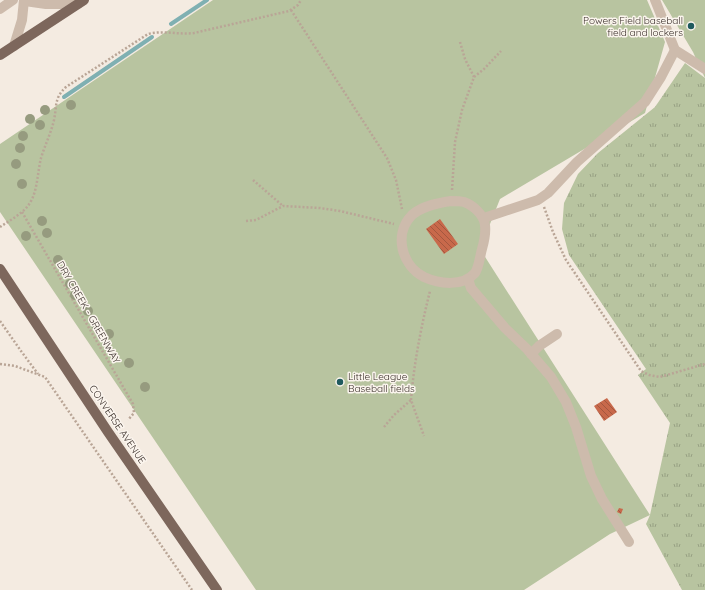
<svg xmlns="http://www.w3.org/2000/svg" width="705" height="590" font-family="Quicksand,sans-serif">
	<defs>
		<pattern id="grass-tufts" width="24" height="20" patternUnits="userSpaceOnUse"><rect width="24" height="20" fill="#b8c4a0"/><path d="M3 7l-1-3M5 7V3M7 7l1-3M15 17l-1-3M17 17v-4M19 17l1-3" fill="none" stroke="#97a083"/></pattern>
		<pattern id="building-back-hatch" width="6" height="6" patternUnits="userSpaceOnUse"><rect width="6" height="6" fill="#c8694b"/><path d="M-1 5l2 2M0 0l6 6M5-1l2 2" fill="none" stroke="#a4573f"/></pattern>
	</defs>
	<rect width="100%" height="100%" fill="#f4ebe1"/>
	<path fill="url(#grass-tufts)" d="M685,63L705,78V590H682L646,524L650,515L670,423L638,375L646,369L569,255L562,229L564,203L578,174L598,153L655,107Z"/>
	<g fill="#b8c4a0">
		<path d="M213,0H647L665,42L645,113L500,199L480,249L650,515L610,534L524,590H256L0,212V144Z"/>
		<path d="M662,0H705V78L693,52Z"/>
	</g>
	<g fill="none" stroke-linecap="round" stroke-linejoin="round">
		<g stroke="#7fb0b2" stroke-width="4">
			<path d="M171,24L207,0"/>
			<path d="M64,97L152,37"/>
		</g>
	</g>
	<g fill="url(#building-back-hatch)">
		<path d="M440,219L458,244L444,254L426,229Z"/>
		<path d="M607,398L617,412L604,421L594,406Z"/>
		<path d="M619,508L623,509L621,514L617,512Z"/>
	</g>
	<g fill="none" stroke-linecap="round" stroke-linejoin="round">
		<g stroke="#b9a596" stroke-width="2.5" stroke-dasharray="2 2" stroke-linecap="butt">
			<path d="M291,10L387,158L396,180L402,209"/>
			<path d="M460,42L465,59L474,77"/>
			<path d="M253,180L283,206"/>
			<path d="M452,190L455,142L462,110L474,77L484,69L501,51"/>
			<path d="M544,207L553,232L566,260L641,371L649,375L660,377L705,364"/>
			<path d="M22,212L133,404L134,413L128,420"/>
			<path d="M246,221L256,220L283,206L320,208L340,211L394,224"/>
			<path d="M0,227C9,221 20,215 27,207C38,194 37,174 41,158C45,145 51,133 54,120C57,106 54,98 66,87L148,34C163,30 179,35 194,33L289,11L298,5L301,0"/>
			<path d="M0,321L21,351L38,374"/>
			<path d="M0,364L15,366L45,377L192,590"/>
			<path d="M411,400C414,363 421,327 430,291"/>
			<path d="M384,427L394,415L411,400L424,436"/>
		</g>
		<g stroke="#cdbbac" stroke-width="10">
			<path d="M655,0L675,50L705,69"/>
			<path d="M25,1L46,4H78"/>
			<path d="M0,9L13,0"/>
			<path d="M14,46L22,20L24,0"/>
			<path d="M451,201C455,201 460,201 464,202C473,205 484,215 485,225C486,233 484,242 482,249C480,256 479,267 475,273C463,287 439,284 424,277C402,266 393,234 412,215C422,206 438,203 451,201Z"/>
			<path d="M484,218L538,200L548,193L577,162L645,102L661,77L675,50"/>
			<path d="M468,279L471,288L505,328L527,349L551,377L566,402L576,427L591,476L602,499L629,542"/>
			<path d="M531,354L539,346L557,334"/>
		</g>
		<g stroke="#7d675c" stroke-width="10">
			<path d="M0,55L84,0"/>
			<path d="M0,269L108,432L217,590"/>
		</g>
	</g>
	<g fill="#969b7f">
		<circle cx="71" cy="105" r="5"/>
		<circle cx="45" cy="110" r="5"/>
		<circle cx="30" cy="119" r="5"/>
		<circle cx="40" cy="125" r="5"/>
		<circle cx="23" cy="136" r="5"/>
		<circle cx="20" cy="148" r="5"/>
		<circle cx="16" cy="164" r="5"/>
		<circle cx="22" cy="184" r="5"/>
		<circle cx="42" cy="221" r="5"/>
		<circle cx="47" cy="233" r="5"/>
		<circle cx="26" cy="236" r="5"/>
		<circle cx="58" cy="260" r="5"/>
		<circle cx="65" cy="272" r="5"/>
		<circle cx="70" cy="284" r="5"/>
		<circle cx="75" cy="295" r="5"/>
		<circle cx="88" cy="311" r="5"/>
		<circle cx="96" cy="325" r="5"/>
		<circle cx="109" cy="334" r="5"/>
		<circle cx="129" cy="363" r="5"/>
		<circle cx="145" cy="387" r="5"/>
	</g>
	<g fill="#1f5a5e" stroke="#fbf5ee" stroke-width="1.5">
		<circle cx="691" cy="26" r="4"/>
		<circle cx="340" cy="382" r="4"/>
	</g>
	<g text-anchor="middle" stroke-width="3" stroke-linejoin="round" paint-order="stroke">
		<g font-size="10" fill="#3b302b" stroke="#fbf5ee" text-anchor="end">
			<text x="683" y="24">Powers Field baseball<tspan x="683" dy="12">field and lockers</tspan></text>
			<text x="348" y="380" text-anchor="start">Little League<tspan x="348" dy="12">Baseball fields</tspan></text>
		</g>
		<g font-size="10" fill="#3b302b" stroke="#fbf5ee">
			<text transform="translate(89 312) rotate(60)" y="4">DRY CREEK - GREENWAY</text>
			<text transform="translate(118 424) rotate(56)" y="4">CONVERSE AVENUE</text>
		</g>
	</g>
</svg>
